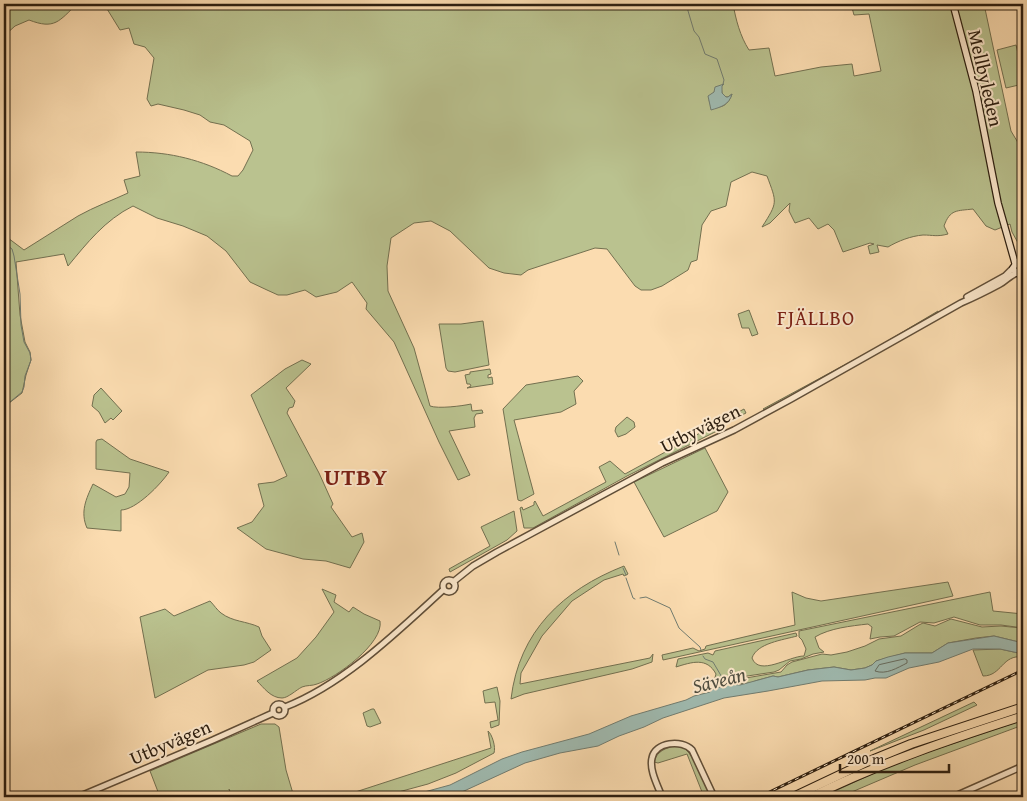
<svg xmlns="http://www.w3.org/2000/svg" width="1027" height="801" font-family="'Gentium Book Plus',serif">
	<rect width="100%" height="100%" fill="#fbdcb0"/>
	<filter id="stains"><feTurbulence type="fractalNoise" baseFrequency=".004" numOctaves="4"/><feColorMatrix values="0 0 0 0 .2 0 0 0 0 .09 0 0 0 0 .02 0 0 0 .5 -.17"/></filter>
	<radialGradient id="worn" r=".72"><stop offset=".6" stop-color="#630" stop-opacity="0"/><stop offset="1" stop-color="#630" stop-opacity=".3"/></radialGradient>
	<g fill="#bac28f" stroke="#737050" fill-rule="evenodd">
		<path d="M4,4H77C59,21 55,30 29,20L15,26L4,36Z"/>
		<path d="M104,4H733C736,20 740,36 749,50L769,48L775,76L821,67L852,64L854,76L881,71L869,14L854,15L851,4H984L1011,131L1023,151V252L1012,232L1010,224L995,230L986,226L973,209C957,211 950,209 944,226L948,234C937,237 933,235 923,235C911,236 898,241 888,247L877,245L879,252L870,254L868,246L874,244L870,243L843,252L834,230L828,224L818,229L809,218L795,223L789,211L790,203L770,223L762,227C778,202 777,203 767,176L752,172L731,182L726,206L711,211L702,225L697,260L691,262L688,270L662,286L651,290H641L635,286L607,249L595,248L528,270L521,275L504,273L489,268L450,231L431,221L414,223L391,238L387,266L388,291L414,348L430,406C438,409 462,406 471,404L472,411L482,410L483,413L476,414L474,418L475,427L449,431L470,475L458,480L439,442L394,342L366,309L367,303L352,282L337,292L316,297L305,290L287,295H278L267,290L250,282L226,251L207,236L183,226L157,218L133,206C105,220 87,243 68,266L64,254L16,262L20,315L25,342L30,352L31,360L26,375L22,393L4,407V235L24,250C42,239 60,227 78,216C94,207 113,200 128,193L124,180L140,176L136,152C170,152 202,160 232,176H238L243,170L253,150L250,141L224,125L210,122L200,115L184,110L158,104L151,106L147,99L154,58L145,47L134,44L129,28L120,30ZM724,84L721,86L722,93L725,97H728L732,94C728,106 718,112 709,101L714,92Z"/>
		<path d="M1016,45L1023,74V84L1006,88L997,50Z"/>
		<path d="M749,310L758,334L752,336L749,328H742L738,314Z"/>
		<path d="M938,311L939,313L781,402L765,410L763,409L874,349Z"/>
		<path d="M483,321L489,365L455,372L448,371L446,368L439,324H461Z"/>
		<path d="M302,360L311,364L286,388L295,401L293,407L289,408L287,413L319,473L333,504L331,507L352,537L362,533L364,542L350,568L326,561L303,559L266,549L237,528L252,522L264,506L258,484L274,482L287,476L251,395L285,369Z"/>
		<path d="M490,369L491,374L488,375V378L492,377L493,384L467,388L471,386L470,384H467L465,375L470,374V372Z"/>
		<path d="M578,376L583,381L574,391L576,404L561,412L514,420L534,494L521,501L518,500L503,409L526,385Z"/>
		<path d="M101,388L122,411L113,420L111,418L105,423L99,412L92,406L94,395Z"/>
		<path d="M744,409L746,413L726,423L717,431L627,476L533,528H524L520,508L522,507L523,510L534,505V502L535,501L543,516L606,482L599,467L610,461L625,474Z"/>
		<path d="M627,417L634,422L635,427L626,434L618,437L615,431L616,427Z"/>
		<path d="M102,439L130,459L169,472C161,484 136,510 121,510V531L87,528C80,512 86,499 93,484L116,497L125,494L129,487L130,473L96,469V442L97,440Z"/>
		<path d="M705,448L728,492L717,511L664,537L634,482Z"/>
		<path d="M514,511L517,531L507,540L450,572L449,569L490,546L481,527Z"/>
		<path d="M624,566L628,574L624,576L623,574L604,580L572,601L542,636L521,673L520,684L650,658L653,654L652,662L632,669L524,694L511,699C519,631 563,590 624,566Z"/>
		<path d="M948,582L953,596L663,660L662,655L693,648L699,651L705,649L706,646L795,625L792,592L806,598L821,601Z"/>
		<path d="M322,589L336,595L334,602L349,612L353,607L364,614L380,621C384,643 336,678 317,684C312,686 307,685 302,687C296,690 288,698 282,698C271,698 264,688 257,681L297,658L316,637L334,612Z"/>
		<path d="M990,592L993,611L1023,614V628L1001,625H980L954,617L934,623L920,622L894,636L880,637L870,639L872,627L868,624C851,626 830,628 815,637L819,648L824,652L813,654L801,659L790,661L779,670L774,672L714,681L716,674C707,657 692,662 676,667L678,659L708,653L713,655L715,651L796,633L797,636C783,640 757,643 752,658C759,677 789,656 804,656L806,649L802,640L799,637V631Z"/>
		<path d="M210,601C214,605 217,610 221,613C233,622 246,621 259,627L262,636L271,650L254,662L244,665L208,670L155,698L140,617L165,609L174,616Z"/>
		<path d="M951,619L982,627L1001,626L1021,628L1023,629V643L994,636L976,638L948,643L932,653H905L876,661L872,665L865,668L851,670L834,667L808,670L778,677L773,676L755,681L752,683L734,684L740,679L781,672L787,665L792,662L822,654L831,655L847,652L865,646L879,639L901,636L919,625L923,623L935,626Z"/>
		<path d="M1000,649L1023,654V657C1002,654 1002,676 983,676L973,650Z"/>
		<path d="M497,687L500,701L499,725L491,728L490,722L498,720L495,702L485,703L483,691Z"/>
		<path d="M974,702L977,705L924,730L870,751Z"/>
		<path d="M372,709H374L381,723L370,727L367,726L363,713Z"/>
		<path d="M1023,720V725L915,765L840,797H822L883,769L931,751Z"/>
		<path d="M261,724H275L279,727L286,770L294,797H232L229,789L232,797H160L150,771Z"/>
		<path d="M488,731C492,734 496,747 494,753L456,773L428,784L380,797H340L491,748Z"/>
		<path d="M677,745L684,747L693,758L711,797H704L687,754L658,763L654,762C657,750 667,748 677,745Z"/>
	</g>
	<g fill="#9fbab0" stroke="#717c70">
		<path d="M724,84L722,86V93L726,97H728L732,94C729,105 721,107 711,110L708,96L714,92L715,87Z"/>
		<path d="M994,636L1023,643V654L1000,649H973L939,662L909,668L886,678H875L865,680L822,681L768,691L724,698L663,718L644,727L619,736L598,746L560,753L525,763L451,797H406L450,785L502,759L522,752L589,734L631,716L686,700L694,696L710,692L713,689L731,684L740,685L773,676L778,677L808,670L834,667L851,670L865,668L872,665L876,661L888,657L905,653H932L948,643Z"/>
	</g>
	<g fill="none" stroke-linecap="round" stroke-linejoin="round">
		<path stroke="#666c60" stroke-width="1" d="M905,659L907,660V663C897,668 886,675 875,671L879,665Z"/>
		<g stroke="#717c70" stroke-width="1">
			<path d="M686,4L694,31L699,37L705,54L717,59L724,80L723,84"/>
			<path d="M4,243L12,249L14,256L20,294L21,325L24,342L30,353L31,360L25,376L24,387L22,392L4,407"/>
			<path d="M615,542L619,555"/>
			<path d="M623,568L626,575"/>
			<path d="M626,578L633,598L635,599"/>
			<path d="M640,598L646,597L670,608L679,628L700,647L701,650"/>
			<path d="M703,656L705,659L713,662L723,679"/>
		</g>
		<g stroke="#604e38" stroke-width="8">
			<g id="tertiary">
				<path d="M967,297L1005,276L1013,268"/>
				<circle cx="449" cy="586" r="6"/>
				<path d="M453,582L473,566L497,552L662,463L734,430L791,399L961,303C975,297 987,291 1000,284C1006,281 1010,275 1017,273"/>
				<circle cx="279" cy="710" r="6"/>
				<path d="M285,707C344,684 397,632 443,590"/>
				<path d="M78,797L213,740L273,713"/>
				<path d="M662,797C658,786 649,770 652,758C655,742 682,739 692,750L714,797"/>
				<path d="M953,797L1023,766"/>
			</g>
		</g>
		<g stroke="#2c1e10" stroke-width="8">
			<g id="secondary">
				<path d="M953,4L976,91L998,203L1015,263"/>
				<path d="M1023,262H1017L1013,268L1016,273H1023"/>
			</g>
		</g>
		<g stroke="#2c1e10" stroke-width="10">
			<g id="motorway">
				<path d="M793,797L867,762L911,744L1023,707"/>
				<path d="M811,797C880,763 951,739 1023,716"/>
			</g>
		</g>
		<use href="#tertiary" stroke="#fce8cc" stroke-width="5"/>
		<use href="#secondary" stroke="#fce8cc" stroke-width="5.5"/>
		<use href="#motorway" stroke="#fbdcb0" stroke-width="8"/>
		<g stroke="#2c1e10" stroke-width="3">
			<path id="rail" d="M759,797L1023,670"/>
		</g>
		<use href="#rail" stroke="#fce8cc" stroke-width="1" stroke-dasharray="4" stroke-linecap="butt"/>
	</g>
	<g text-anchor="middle" stroke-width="4" stroke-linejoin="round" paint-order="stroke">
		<g font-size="19" fill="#2c1e10" stroke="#fce8cc">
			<text transform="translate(986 78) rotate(77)" y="7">Mellbyleden</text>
			<text transform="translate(700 428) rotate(-26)" y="7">Utbyvägen</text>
			<text transform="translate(170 742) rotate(-23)" y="7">Utbyvägen</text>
		</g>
		<g font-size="20" letter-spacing="1" fill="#7a1f14" stroke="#fce8cc">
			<text x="816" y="325">FJÄLLBO</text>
		</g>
		<g font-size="20" font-style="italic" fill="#4e4d40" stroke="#fce8cc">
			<text transform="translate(719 680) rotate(-14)" y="7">Säveån</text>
		</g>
		<g font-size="24" font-weight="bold" letter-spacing="1" fill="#7a1f14" stroke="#fce8cc">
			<text x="356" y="485">UTBY</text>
		</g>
	</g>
	<rect width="1027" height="801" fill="none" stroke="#fbdcb0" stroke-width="20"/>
	<rect x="5" y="5" width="1017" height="791" fill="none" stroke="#2c1e10" stroke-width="2.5"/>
	<rect x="10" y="10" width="1007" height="781" fill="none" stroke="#2c1e10"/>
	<path d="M840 764v8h109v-8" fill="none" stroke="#2c1e10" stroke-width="2.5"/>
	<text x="847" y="764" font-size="15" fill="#2c1e10" stroke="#fce8cc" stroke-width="4" paint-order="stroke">200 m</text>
	<rect width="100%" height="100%" filter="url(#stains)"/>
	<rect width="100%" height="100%" fill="url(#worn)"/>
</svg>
